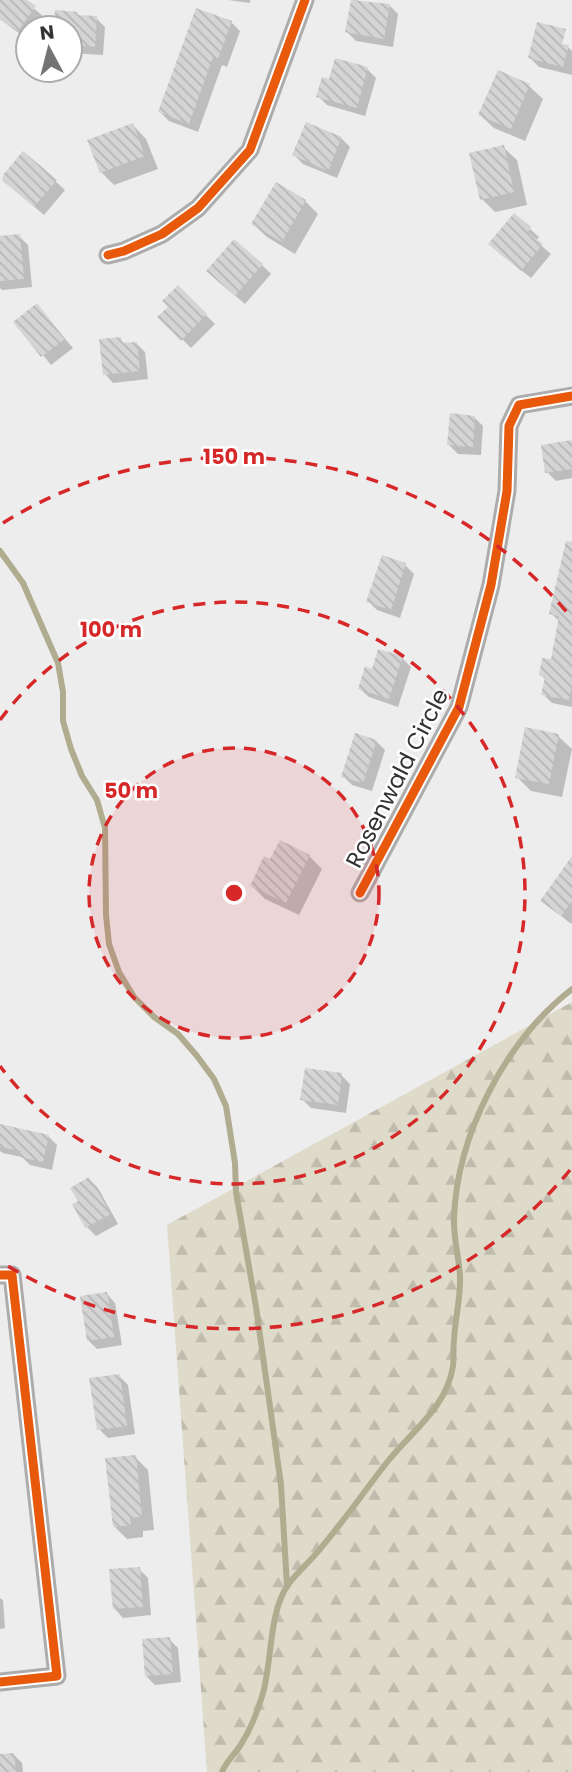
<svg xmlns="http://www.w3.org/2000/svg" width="572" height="1772" font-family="Poppins,sans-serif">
	<defs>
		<pattern id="forest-firs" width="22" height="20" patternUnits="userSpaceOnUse" patternTransform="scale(1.75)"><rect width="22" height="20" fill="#dedbca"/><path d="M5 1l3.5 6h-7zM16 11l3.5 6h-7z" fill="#bfbcae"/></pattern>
		<pattern id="building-back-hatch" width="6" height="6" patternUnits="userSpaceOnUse" patternTransform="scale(1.75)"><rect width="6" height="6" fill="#d5d4d5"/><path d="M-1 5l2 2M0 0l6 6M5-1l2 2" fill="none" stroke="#b7b6b7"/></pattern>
	</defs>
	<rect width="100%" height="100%" fill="#eeedee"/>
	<path fill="url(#forest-firs)" d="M572,1002V1772H207L167,1225Z"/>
	<g fill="#0003">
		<path d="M0,0H24L44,17L35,28H28L27,39L0,19Z"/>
		<path d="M228,0H250V3Z"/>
		<path d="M353,0L390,6L398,14L393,47L356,41L347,32Z"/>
		<path d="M77,13L80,17L96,18L105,27L103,55L70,53V28H56Z"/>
		<path d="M231,22L240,31L227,67L222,65L198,132L169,121L160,112Z"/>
		<path d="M568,47L572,51V75L539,67L530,58Z"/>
		<path d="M367,69L376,78L365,116L327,105L318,96Z"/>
		<path d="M499,73L529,86L543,99L525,141L494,128L480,115Z"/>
		<path d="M133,125L146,139L158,169L114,185L101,172Z"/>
		<path d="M341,138L350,147L337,178L303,164L294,155Z"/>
		<path d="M503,147L517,160L527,205L495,212L482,199Z"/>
		<path d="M24,153L65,190L44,215L2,179Z"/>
		<path d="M305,201L318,214L295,254L267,237L253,224Z"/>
		<path d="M530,229L539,237L536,241L551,254L531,278L499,253Z"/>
		<path d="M19,236L28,245L32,287L2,290L0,288V238Z"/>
		<path d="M262,265L271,274L245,304L217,280Z"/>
		<path d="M178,288L215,324L191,348L160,317L170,307Z"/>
		<path d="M37,306L73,348L51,365L16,322Z"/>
		<path d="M120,339L126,345L136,343L145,352L148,379L113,383L105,374Z"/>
		<path d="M474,417L483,426L481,455L458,454L449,445Z"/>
		<path d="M572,442V478L556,481L547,472Z"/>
		<path d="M405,565L414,574L400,618L377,610L368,601Z"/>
		<path d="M572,571V707L552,703L543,694L546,680L541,675L552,661L560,622L551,613Z"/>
		<path d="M402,658L411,667L398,707L369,697L360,689L373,671Z"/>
		<path d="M558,736L572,749L562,797L531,791L517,777Z"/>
		<path d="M376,741L385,750L372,791L352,785L343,776Z"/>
		<path d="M309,856L322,869L299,915L265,899L252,886Z"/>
		<path d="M572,875V922L571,924L543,901Z"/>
		<path d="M341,1075L350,1084L346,1113L311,1108L302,1099Z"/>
		<path d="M0,1126L48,1136L57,1145L52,1170L30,1165L22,1157L3,1153L0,1151Z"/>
		<path d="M89,1179L98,1188L118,1224L96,1236L87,1227L74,1205L80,1202Z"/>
		<path d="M107,1294L115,1303L122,1345L97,1349L88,1340Z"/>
		<path d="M119,1376L128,1385L135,1434L108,1438L99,1429Z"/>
		<path d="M135,1457L148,1470L154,1530L143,1531V1537L127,1539L114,1526Z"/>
		<path d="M139,1569L148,1578L151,1615L123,1618L115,1609Z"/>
		<path d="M0,1598L3,1600L5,1628L0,1629Z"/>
		<path d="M169,1639L178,1648L181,1682L155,1685L146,1676Z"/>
		<path d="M13,1754L22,1763L23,1772H0V1756Z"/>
	</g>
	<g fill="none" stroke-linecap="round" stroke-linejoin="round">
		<g stroke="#b0ac90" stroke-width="6">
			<path d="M0,551L23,583L58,663L63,692V721L71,749L82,776L97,800L105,828L106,915L109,944L119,972L134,997L154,1017L178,1034L197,1056L214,1079L226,1106L235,1163L236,1192L256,1307L281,1485L287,1586"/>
			<path d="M222,1772C226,1762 234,1755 240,1746C250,1730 258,1711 263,1693C272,1661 269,1611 288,1585C297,1572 310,1562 320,1549C344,1521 365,1490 388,1461C412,1431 447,1407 453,1366C454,1358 453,1348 454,1340C455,1318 461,1298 460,1276C459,1257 453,1237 454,1218C457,1135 505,1041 572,989"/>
		</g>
	</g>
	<g fill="url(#building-back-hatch)">
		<path d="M0,0H27L36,6L18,31L0,19Z"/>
		<path d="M351,0L390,4L384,39L345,32Z"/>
		<path d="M196,8L232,21L218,59L213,57L189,124L158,112Z"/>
		<path d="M55,10L77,12V15L97,16L95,47L70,45V28H54Z"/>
		<path d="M537,22L566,29L562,44L569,45L563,67L528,58Z"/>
		<path d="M335,58L368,67L357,108L316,97L322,77L329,79Z"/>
		<path d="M498,70L530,84L511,129L478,115Z"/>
		<path d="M306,122L342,137L328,171L292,155Z"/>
		<path d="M133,123L145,156L100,173L87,140Z"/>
		<path d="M504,145L514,192L480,200L469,153Z"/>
		<path d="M23,151L57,180L34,207L3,181V175Z"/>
		<path d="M276,182L306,200L282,242L251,224Z"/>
		<path d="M514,213L531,227L528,232L543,244L521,271L488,244Z"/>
		<path d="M20,234L24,279L0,281V236Z"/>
		<path d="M234,239L263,264L235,296L206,271Z"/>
		<path d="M178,285L207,314L181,341L157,317L168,307L162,301Z"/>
		<path d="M37,303L65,339L41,357L13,322Z"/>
		<path d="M121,337V343L137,342L140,371L103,375L99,339Z"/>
		<path d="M450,413L475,416L473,447L447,445Z"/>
		<path d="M572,440V469L545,473L541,445Z"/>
		<path d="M566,541L572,542V685L569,700L541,695L545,677L539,675L542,658L551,659L559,616L549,614Z"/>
		<path d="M382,555L406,563L391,610L366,602Z"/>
		<path d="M378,649L403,656L389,699L358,689L365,666L372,669Z"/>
		<path d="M525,727L559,734L549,784L515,778Z"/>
		<path d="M355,733L377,740L363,783L341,777Z"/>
		<path d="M280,840L310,855L286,903L250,886L264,856L270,859Z"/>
		<path d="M572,856V901L561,916L540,901Z"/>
		<path d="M305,1068L342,1073L338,1105L300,1100Z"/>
		<path d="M0,1124L49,1135L43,1162L19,1157L21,1151L0,1147Z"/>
		<path d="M89,1177L111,1214L85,1228L72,1204L78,1201L70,1188Z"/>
		<path d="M107,1292L114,1337L87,1341L80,1296Z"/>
		<path d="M120,1374L127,1426L97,1430L89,1378Z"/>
		<path d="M136,1455L142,1517L130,1518L131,1525L113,1527L105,1458Z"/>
		<path d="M140,1567L143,1607L113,1609L109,1569Z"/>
		<path d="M170,1637L173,1674L145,1676L142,1639Z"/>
		<path d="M14,1753L16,1772H0V1754Z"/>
	</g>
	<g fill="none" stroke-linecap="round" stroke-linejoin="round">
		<g stroke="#adacad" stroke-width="19">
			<path d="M108,255L124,251L162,234L198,208L250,150L305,0"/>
			<path d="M360,893L459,707L491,585L507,491L509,426L519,405L572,396"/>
			<path d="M0,1275H12L57,1676L0,1682"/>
		</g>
		<g stroke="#fff" stroke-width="13">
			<g id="cycleway">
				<path d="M108,255L124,251L162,234L198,208L250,150L305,0"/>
				<path d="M360,893L459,707L491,585L507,491L509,426L519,405L572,396"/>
				<path d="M0,1275H12L57,1676L0,1682"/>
			</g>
		</g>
		<use href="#cycleway" stroke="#e8590c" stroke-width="9"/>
	</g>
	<circle cx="234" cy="893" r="145" fill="#d62828" fill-opacity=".12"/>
	<g fill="none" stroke="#d62828" stroke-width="3.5" stroke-dasharray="12 9">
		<circle cx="234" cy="893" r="145"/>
		<path d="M0 720A291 291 0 1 1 0 1066"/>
		<path d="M570 1170A436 436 0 0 1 3 1263M3 523A436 436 0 0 1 570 616"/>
	</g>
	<g text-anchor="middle" stroke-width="5" stroke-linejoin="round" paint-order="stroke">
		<g font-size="23" fill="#333334" stroke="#fff">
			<text transform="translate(397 778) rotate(-63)" y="8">Rosenwald Circle</text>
		</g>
	</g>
	<circle cx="234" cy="893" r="10" fill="#d62828" stroke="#fff" stroke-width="3.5"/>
	<g font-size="21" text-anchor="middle" font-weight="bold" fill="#d62828" stroke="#fff" stroke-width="5" stroke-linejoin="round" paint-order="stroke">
		<text x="234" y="464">150 m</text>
		<text x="111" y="637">100 m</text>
		<text x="131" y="798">50 m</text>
	</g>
	<g transform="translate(49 49) rotate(353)"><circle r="33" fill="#ffffff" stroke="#adadae" stroke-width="2"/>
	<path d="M0-5L12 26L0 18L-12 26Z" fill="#747475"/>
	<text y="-10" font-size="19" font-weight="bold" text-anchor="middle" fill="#333334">N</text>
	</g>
</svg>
